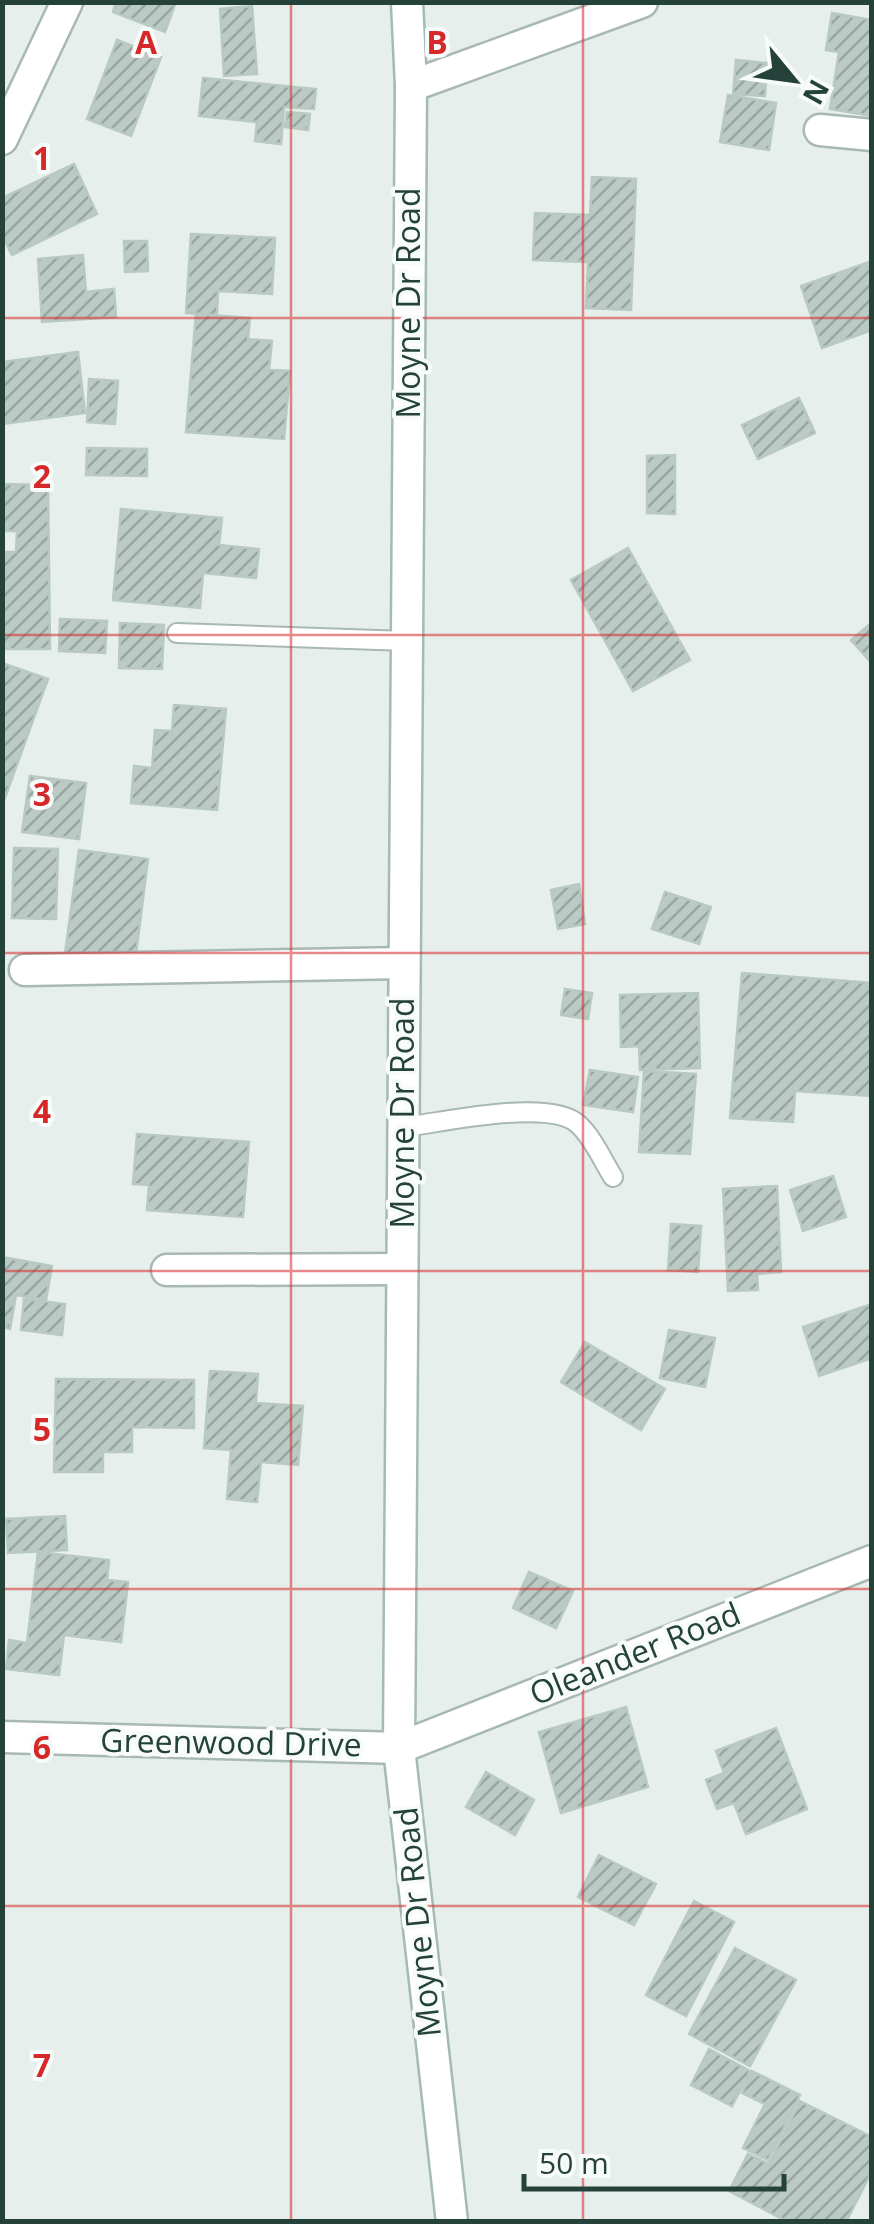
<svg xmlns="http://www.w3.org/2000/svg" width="874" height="2224" font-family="'Open Sans',sans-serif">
	<defs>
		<pattern id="building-hatch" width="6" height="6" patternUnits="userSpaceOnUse" patternTransform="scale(2.5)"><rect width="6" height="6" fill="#bbcac4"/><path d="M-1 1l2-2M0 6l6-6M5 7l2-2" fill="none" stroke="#98a6a0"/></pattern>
	</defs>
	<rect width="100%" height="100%" fill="#e6efeb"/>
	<g fill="url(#building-hatch)" stroke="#b8c9c2" stroke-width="2.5">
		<path d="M116,2H176L165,32L113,12Z"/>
		<path d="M252,6L257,74L224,76L220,9Z"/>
		<path d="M832,13L872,20V116L830,109L839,52L826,50Z"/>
		<path d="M117,40L161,57L131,136L87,119Z"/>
		<path d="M736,60L767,63L765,96L733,94Z"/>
		<path d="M203,78L316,89L314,109L284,107L281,144L255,141L257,122L199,116Z"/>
		<path d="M728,95L776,103L769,150L720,142Z"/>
		<path d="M287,112L310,114L308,130L285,127Z"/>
		<path d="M74,164L97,214L12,255L2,235V198Z"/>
		<path d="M592,177L636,179L631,310L586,308L588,262L533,260L535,213L590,215Z"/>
		<path d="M191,234L275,238L272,294L218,291L217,315L186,313Z"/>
		<path d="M124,241H147L148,271L125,272Z"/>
		<path d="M83,255L86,292L114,289L116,317L42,322L38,259Z"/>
		<path d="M872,261V330L822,348L801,286Z"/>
		<path d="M196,314L250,318L248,339L272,341L269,370L290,371L284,439L186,432Z"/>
		<path d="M78,352L85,413L2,424V362Z"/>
		<path d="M89,379L118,381L115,424L87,422Z"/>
		<path d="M799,398L815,433L758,459L742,425Z"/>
		<path d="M87,448L147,449V476L86,475Z"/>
		<path d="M675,455V514L647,513V456Z"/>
		<path d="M2,484L48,485L50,649H2V552H16L17,531H2Z"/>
		<path d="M121,509L222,518L219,545L259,549L256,578L203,573L200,608L113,600Z"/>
		<path d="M628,548L690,660L633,691L571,580Z"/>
		<path d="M60,619L107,621L105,653L59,651Z"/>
		<path d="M120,623L164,625L162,669L119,668Z"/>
		<path d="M870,624L872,658L869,660L851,640Z"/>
		<path d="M2,663L48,679L2,806Z"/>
		<path d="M174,705L226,709L217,810L131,803L134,766L152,768L155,730L172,731Z"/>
		<path d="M30,776L86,783L79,839L22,832Z"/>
		<path d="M14,848L58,849L56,919L12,918Z"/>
		<path d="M79,850L148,859L135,962L65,954Z"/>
		<path d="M579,884L585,924L558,929L551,890Z"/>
		<path d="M665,892L711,907L699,944L652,929Z"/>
		<path d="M742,973L872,983V1096L795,1091L793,1122L730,1118Z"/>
		<path d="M565,989L592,993L588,1019L561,1015Z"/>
		<path d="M698,993L700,1068L640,1070L639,1046L621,1047L620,995Z"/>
		<path d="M590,1070L638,1077L633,1112L583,1105Z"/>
		<path d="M644,1071L696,1074L690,1154L639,1152Z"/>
		<path d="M137,1134L249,1142L243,1217L147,1210L149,1185L133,1184Z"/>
		<path d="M833,1176L846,1217L803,1231L790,1190Z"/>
		<path d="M777,1186L781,1272L757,1274L758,1290L728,1291L723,1189Z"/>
		<path d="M671,1224L701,1226L698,1272L668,1270Z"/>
		<path d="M2,1257L52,1266L46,1300L16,1295L10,1329L2,1327Z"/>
		<path d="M24,1299L65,1304L62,1335L21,1330Z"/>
		<path d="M872,1304V1358L819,1376L803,1327Z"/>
		<path d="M669,1330L715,1338L705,1387L660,1378Z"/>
		<path d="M585,1342L665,1389L641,1430L561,1382Z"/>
		<path d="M210,1371L258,1374L256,1403L303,1406L298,1465L261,1462L257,1502L227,1499L231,1450L204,1448Z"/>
		<path d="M56,1379L194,1380V1428L132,1427V1452H103V1472H54Z"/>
		<path d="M65,1516L67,1550L8,1553L6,1519Z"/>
		<path d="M38,1552L109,1560L107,1580L128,1582L121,1642L64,1635L59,1675L6,1669L9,1640L27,1643Z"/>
		<path d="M529,1572L573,1591L556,1628L513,1608Z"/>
		<path d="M626,1707L648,1787L561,1813L539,1732Z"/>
		<path d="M776,1728L807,1809L746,1834L734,1803L717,1809L706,1780L724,1773L716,1751Z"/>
		<path d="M486,1772L534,1800L515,1835L466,1807Z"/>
		<path d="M599,1855L656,1884L634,1925L578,1897Z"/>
		<path d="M694,1901L734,1922L686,2016L646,1995Z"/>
		<path d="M735,1948L796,1980L750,2066L689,2034Z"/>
		<path d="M709,2049L750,2071L732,2106L691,2085Z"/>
		<path d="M752,2071L800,2095L768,2160L743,2148L765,2104L742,2093Z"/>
		<path d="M800,2101L872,2137V2171L846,2222H788L729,2191L748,2154L769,2164Z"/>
	</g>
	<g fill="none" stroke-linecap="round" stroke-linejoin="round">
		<g stroke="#a8b8b2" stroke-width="22">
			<g id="lane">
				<path d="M177,633L407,641"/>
				<path d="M403,1127C441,1123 552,1097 579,1125C593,1138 603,1161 613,1177"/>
			</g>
		</g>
		<g stroke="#a8b8b2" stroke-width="35">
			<g id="street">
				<path d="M411,86L642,2"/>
				<path d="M820,130L872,135"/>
				<path d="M2,139L67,2"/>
				<path d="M25,970L404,963"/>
				<path d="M167,1270L402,1269"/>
				<path d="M2,1737L399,1748L872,1561"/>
			</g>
		</g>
		<g stroke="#a4bbb3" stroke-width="35">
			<path id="secondary" d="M407,2L411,86L399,1748L452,2222"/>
		</g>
		<use href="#lane" stroke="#fff" stroke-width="18"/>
		<use href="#street" stroke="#fff" stroke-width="30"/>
		<use href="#secondary" stroke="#fff" stroke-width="30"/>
	</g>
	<path fill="none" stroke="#d62828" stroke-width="2.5" stroke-opacity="0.55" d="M291,2V2222M583,2V2222M2,318H872M2,635H872M2,953H872M2,1271H872M2,1589H872M2,1906H872"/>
	<g text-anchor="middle" stroke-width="8" stroke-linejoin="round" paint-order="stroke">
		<g font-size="32" fill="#24423a" stroke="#f7fbf9">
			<text transform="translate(409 303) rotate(-90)" y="11">Moyne Dr Road</text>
			<text transform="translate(403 1113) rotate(-90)" y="11">Moyne Dr Road</text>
			<text transform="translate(635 1654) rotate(-22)" y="11">Oleander Road</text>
			<text transform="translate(231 1743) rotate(1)" y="11">Greenwood Drive</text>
			<text transform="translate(418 1922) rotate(-96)" y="11">Moyne Dr Road</text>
		</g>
	</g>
	<g font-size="32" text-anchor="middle" font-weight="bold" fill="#d62828" stroke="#f7fbf9" stroke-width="8" stroke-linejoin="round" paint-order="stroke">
		<text x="146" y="54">A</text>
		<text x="437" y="54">B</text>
		<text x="42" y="170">1</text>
		<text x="42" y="488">2</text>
		<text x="42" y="806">3</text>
		<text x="42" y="1123">4</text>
		<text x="42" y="1441">5</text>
		<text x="42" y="1759">6</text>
		<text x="42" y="2077">7</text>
	</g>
	<rect width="874" height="2224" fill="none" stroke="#24423a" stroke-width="10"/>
	<g transform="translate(794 80) rotate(119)" stroke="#f7fbf9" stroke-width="8" paint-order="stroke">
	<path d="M0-8L18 38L0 25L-18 38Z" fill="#24423a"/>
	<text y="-15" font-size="28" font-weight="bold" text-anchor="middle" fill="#24423a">N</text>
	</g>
	<path d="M524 2174v15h260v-15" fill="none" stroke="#24423a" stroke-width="5"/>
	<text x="539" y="2174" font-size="30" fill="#24423a" stroke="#f7fbf9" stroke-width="8" paint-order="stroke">50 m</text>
</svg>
